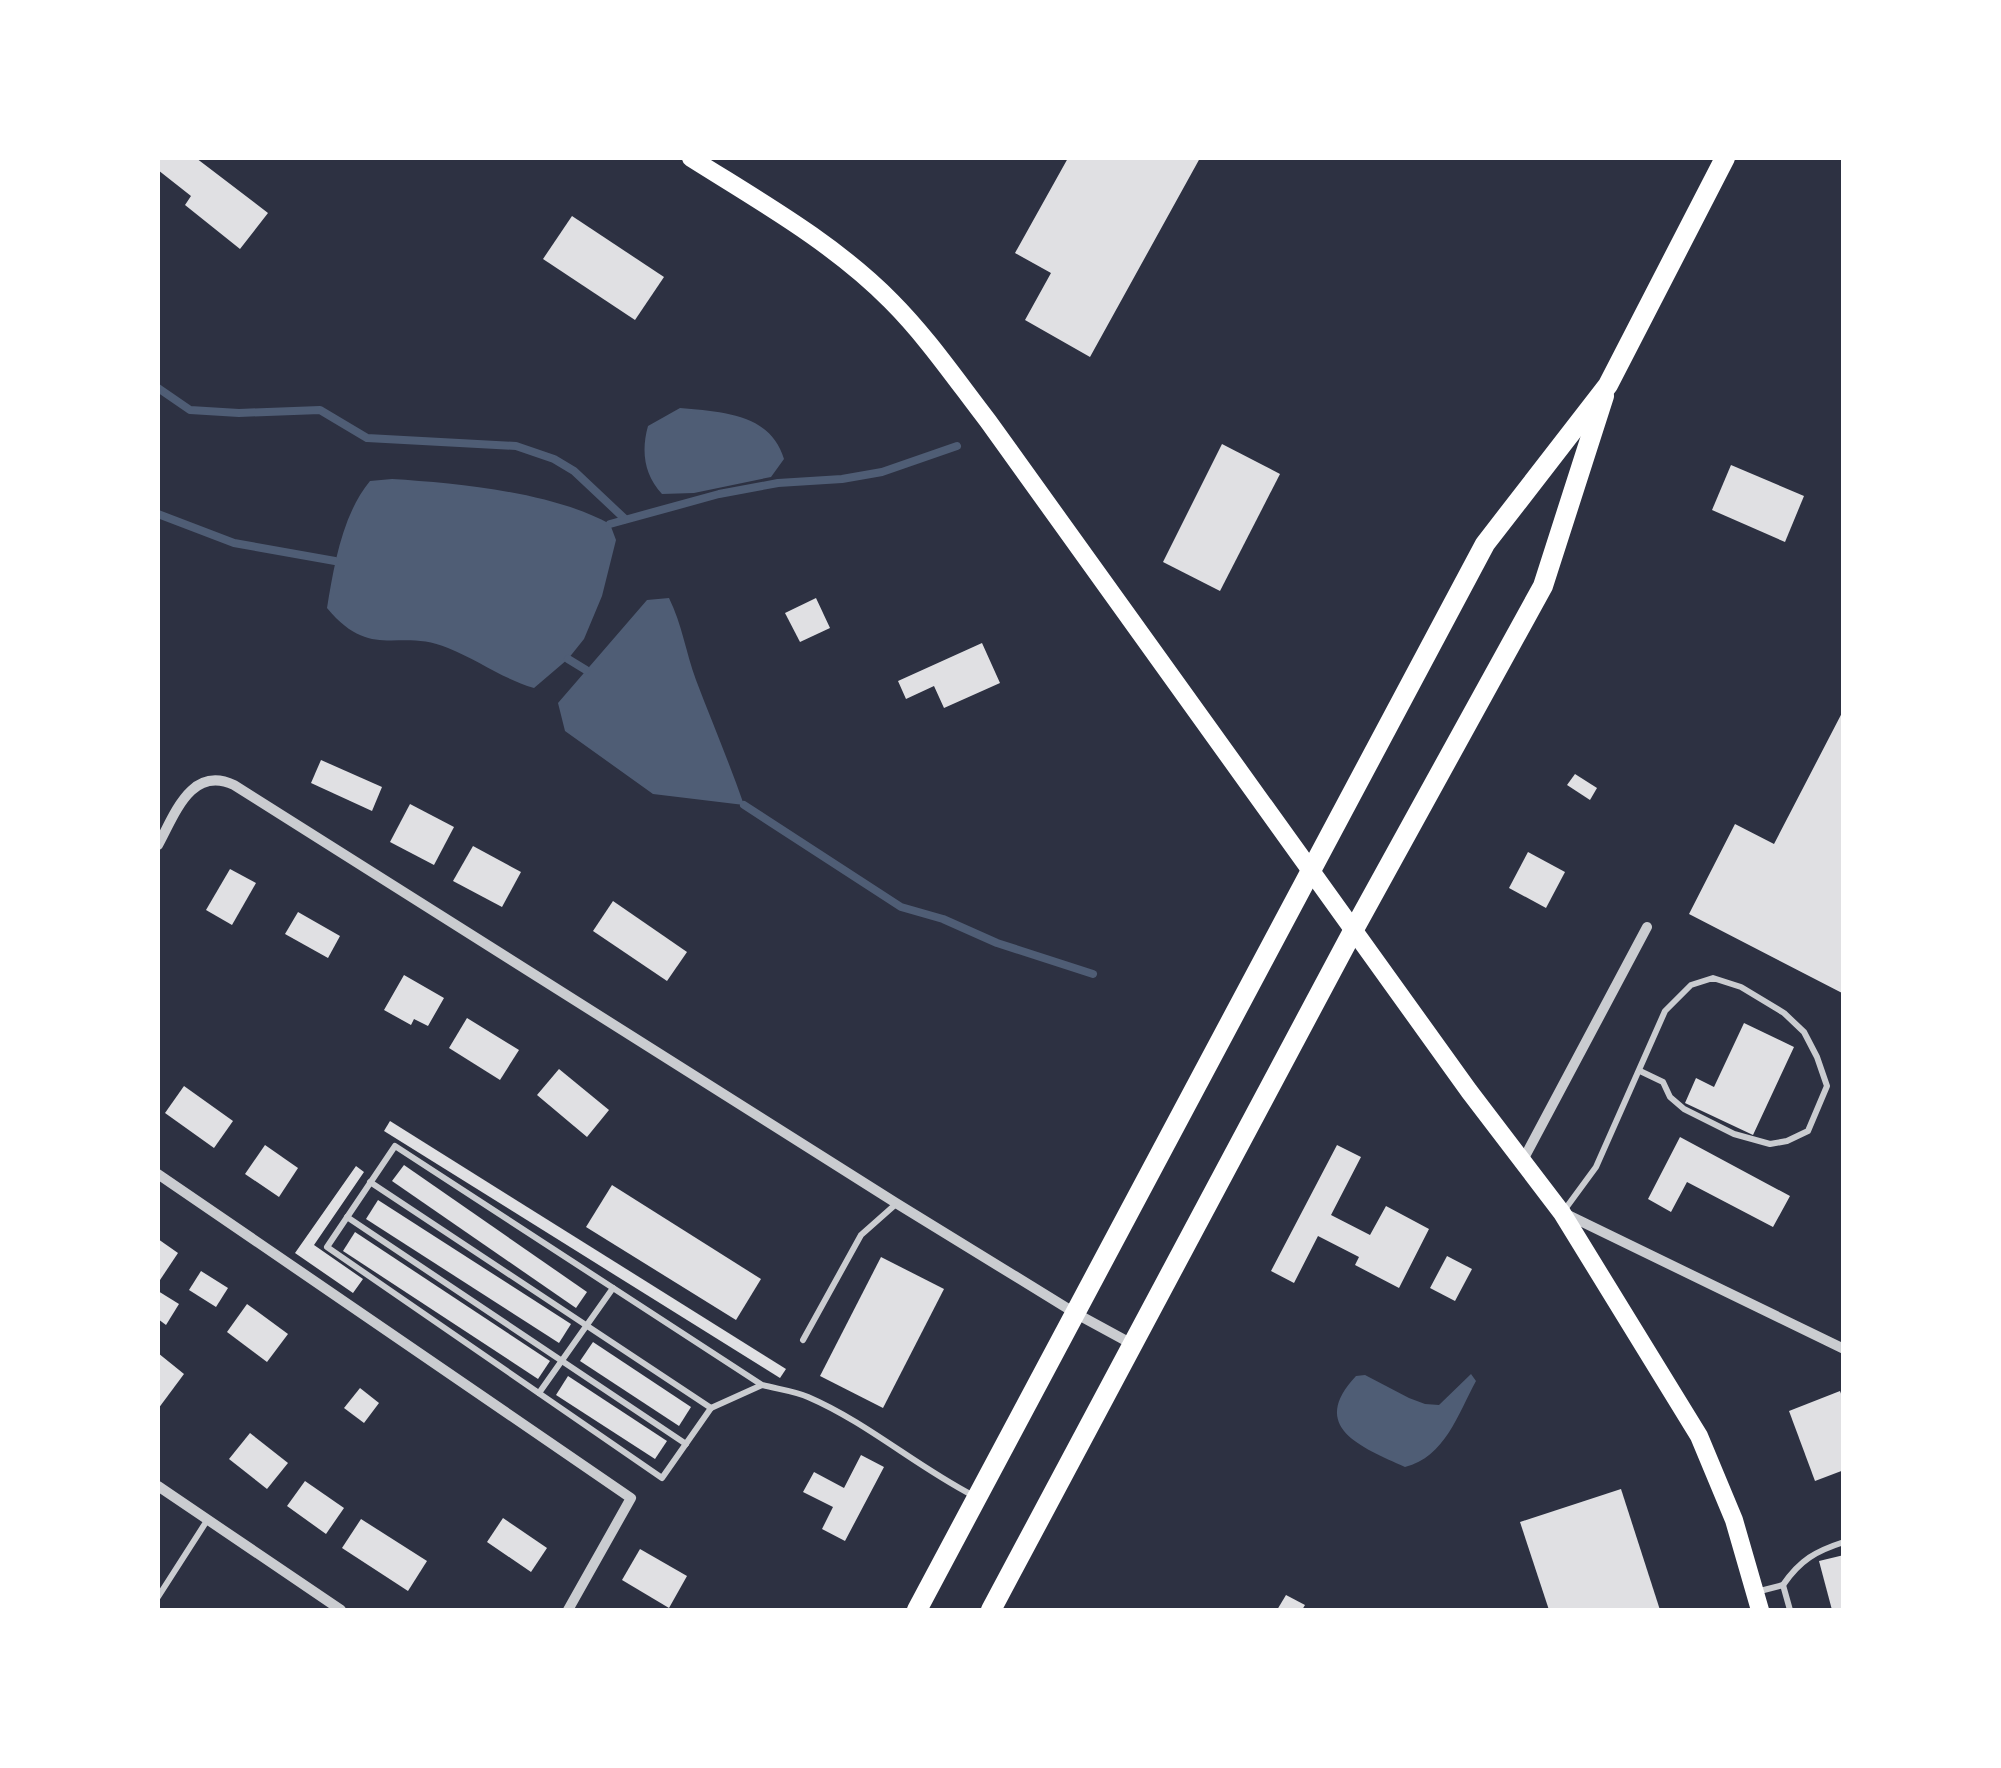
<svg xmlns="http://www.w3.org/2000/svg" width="2001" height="1768" font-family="'Libre Baskerville',serif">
	<rect width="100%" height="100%" fill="#2d3142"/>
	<g fill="#4f5d75">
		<path d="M680,408C722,412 770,413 784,459L771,477L694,493L662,494C644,475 641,451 648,426Z"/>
		<path d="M392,479C457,483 552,492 610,524L616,540L602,596L584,639L568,659L534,688C503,679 478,660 448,648C398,627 372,662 327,608C334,566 342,515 370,481Z"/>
		<path d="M669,598C682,624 686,653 696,680C712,722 729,762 744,805L653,794L565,731L558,703L647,600Z"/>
		<path d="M1471,1374L1476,1381C1458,1414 1445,1457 1405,1467C1361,1447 1308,1427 1356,1376L1365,1375L1409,1398L1425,1404L1439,1405Z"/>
	</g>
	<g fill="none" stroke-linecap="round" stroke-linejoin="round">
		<g stroke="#4f5d75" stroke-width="8">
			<path d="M158,388L190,410L239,413L320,410L367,438L516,446L554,459L574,471L625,519"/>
			<path d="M158,514L234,543L335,561"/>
			<path d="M610,524L719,494L778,483L842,479L882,472L957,446"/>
			<path d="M568,659L586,670"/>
			<path d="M744,805L901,907L943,919L997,943L1093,974"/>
		</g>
	</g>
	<g fill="#e0e0e3">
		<path d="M158,158H196L268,213L240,249L185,205L191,196L158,170Z"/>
		<path d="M1068,158H1200L1090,357L1025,320L1051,273L1015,253Z"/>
		<path d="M572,216L664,277L635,320L543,259Z"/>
		<path d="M1222,444L1280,474L1220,591L1163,562Z"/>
		<path d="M1731,465L1804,496L1785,542L1712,510Z"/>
		<path d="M816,598L830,628L800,642L785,613Z"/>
		<path d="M982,643L1000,683L944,708L934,686L906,699L898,681Z"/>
		<path d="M1844,709V994L1689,914L1735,824L1774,844Z"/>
		<path d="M321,760L382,787L372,811L311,783Z"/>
		<path d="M1575,774L1597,788L1590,800L1567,785Z"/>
		<path d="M410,804L454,827L434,865L390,842Z"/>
		<path d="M473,846L521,872L502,907L453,881Z"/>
		<path d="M1528,852L1565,872L1546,908L1509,888Z"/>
		<path d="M230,869L256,883L232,925L206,910Z"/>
		<path d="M613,901L687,952L667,981L593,931Z"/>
		<path d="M298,912L340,936L328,958L285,934Z"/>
		<path d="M404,975L444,998L428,1026L414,1019L411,1025L384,1010Z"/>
		<path d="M467,1018L519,1050L500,1080L449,1048Z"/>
		<path d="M1744,1023L1794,1047L1753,1135L1685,1103L1696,1078L1714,1087Z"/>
		<path d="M559,1069L609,1110L587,1137L537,1095Z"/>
		<path d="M184,1086L233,1121L214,1148L165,1113Z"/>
		<path d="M390,1121L786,1369L780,1378L384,1131Z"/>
		<path d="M1680,1137L1790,1196L1773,1227L1687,1182L1671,1212L1648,1199Z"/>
		<path d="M265,1145L298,1168L279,1197L245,1174Z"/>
		<path d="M1337,1145L1361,1157L1331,1215L1370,1235L1386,1206L1429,1229L1399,1288L1355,1265L1359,1257L1318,1236L1294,1283L1271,1271Z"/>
		<path d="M404,1165L587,1292L576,1308L392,1181Z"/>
		<path d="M356,1166L364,1172L314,1245L363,1279L353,1293L295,1253Z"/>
		<path d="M612,1185L761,1279L736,1320L586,1227Z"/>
		<path d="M378,1200L571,1324L559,1343L366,1219Z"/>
		<path d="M355,1232L550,1361L538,1379L343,1251Z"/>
		<path d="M158,1239L178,1253L160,1280L158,1278Z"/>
		<path d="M1447,1256L1472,1269L1455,1301L1430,1288Z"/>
		<path d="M881,1257L944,1289L883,1408L820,1376Z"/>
		<path d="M201,1271L228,1288L216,1307L189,1290Z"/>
		<path d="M158,1291L179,1304L166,1325L158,1319Z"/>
		<path d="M247,1304L288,1334L267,1362L227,1332Z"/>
		<path d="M593,1342L691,1407L679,1426L580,1361Z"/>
		<path d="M158,1353L184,1374L158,1409Z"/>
		<path d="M568,1376L667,1441L655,1459L556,1395Z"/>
		<path d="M360,1388L379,1403L364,1423L344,1408Z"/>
		<path d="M1840,1391L1844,1402V1470L1815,1481L1789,1411Z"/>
		<path d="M250,1433L288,1463L267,1489L229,1459Z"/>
		<path d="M861,1455L884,1467L845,1541L822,1529L833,1507L803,1492L814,1472L844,1488Z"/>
		<path d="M305,1481L344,1508L326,1534L287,1506Z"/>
		<path d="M1621,1489L1660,1610H1549L1520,1522Z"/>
		<path d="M503,1518L547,1548L531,1572L487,1542Z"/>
		<path d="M361,1519L427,1561L408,1591L342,1548Z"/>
		<path d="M640,1549L687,1576L669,1608L622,1580Z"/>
		<path d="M1844,1555V1610H1832L1819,1561Z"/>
		<path d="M1286,1595L1305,1605L1302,1610H1277Z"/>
	</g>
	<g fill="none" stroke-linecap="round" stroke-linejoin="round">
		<g stroke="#caccd0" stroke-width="6">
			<path d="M370,1182L711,1408"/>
			<path d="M1563,1212L1596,1167L1665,1011L1691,985L1713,978L1741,987L1784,1013L1804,1032L1817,1057L1827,1086L1808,1131L1787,1141L1770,1144L1734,1134L1684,1109L1670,1097L1663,1082L1640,1071"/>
			<path d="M347,1217L686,1444"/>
			<path d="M803,1340L861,1235L896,1204"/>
			<path d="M762,1385L711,1408L662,1478L327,1247L395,1146L762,1385C777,1389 794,1391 808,1397C866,1422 916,1466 972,1495"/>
			<path d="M539,1393L613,1288"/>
			<path d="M1783,1585L1790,1610"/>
			<path d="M1756,1592L1783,1585C1800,1560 1816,1551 1844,1542"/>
			<path d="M158,1597L208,1519"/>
		</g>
		<g stroke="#caccd0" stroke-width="10">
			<path d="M158,845C175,814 191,765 234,785L896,1203L1075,1313L1132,1344"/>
			<path d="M1522,1162L1647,927"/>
			<path d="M158,1174L631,1498L568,1610"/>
			<path d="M1568,1215L1844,1349"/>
			<path d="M158,1486L341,1610"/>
		</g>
		<path stroke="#fff" stroke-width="18" d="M691,158C759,201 834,243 891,301C927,337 957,381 988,421L1469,1091L1562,1213L1699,1436L1734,1520L1760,1610"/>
		<g stroke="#fff" stroke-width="20">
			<path d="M917,1610L1485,544L1608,385L1725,158"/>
			<path d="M991,1610L1353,931L1543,586L1604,396"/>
		</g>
	</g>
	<rect width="2001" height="1768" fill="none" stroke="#ffffff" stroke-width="320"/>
</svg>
